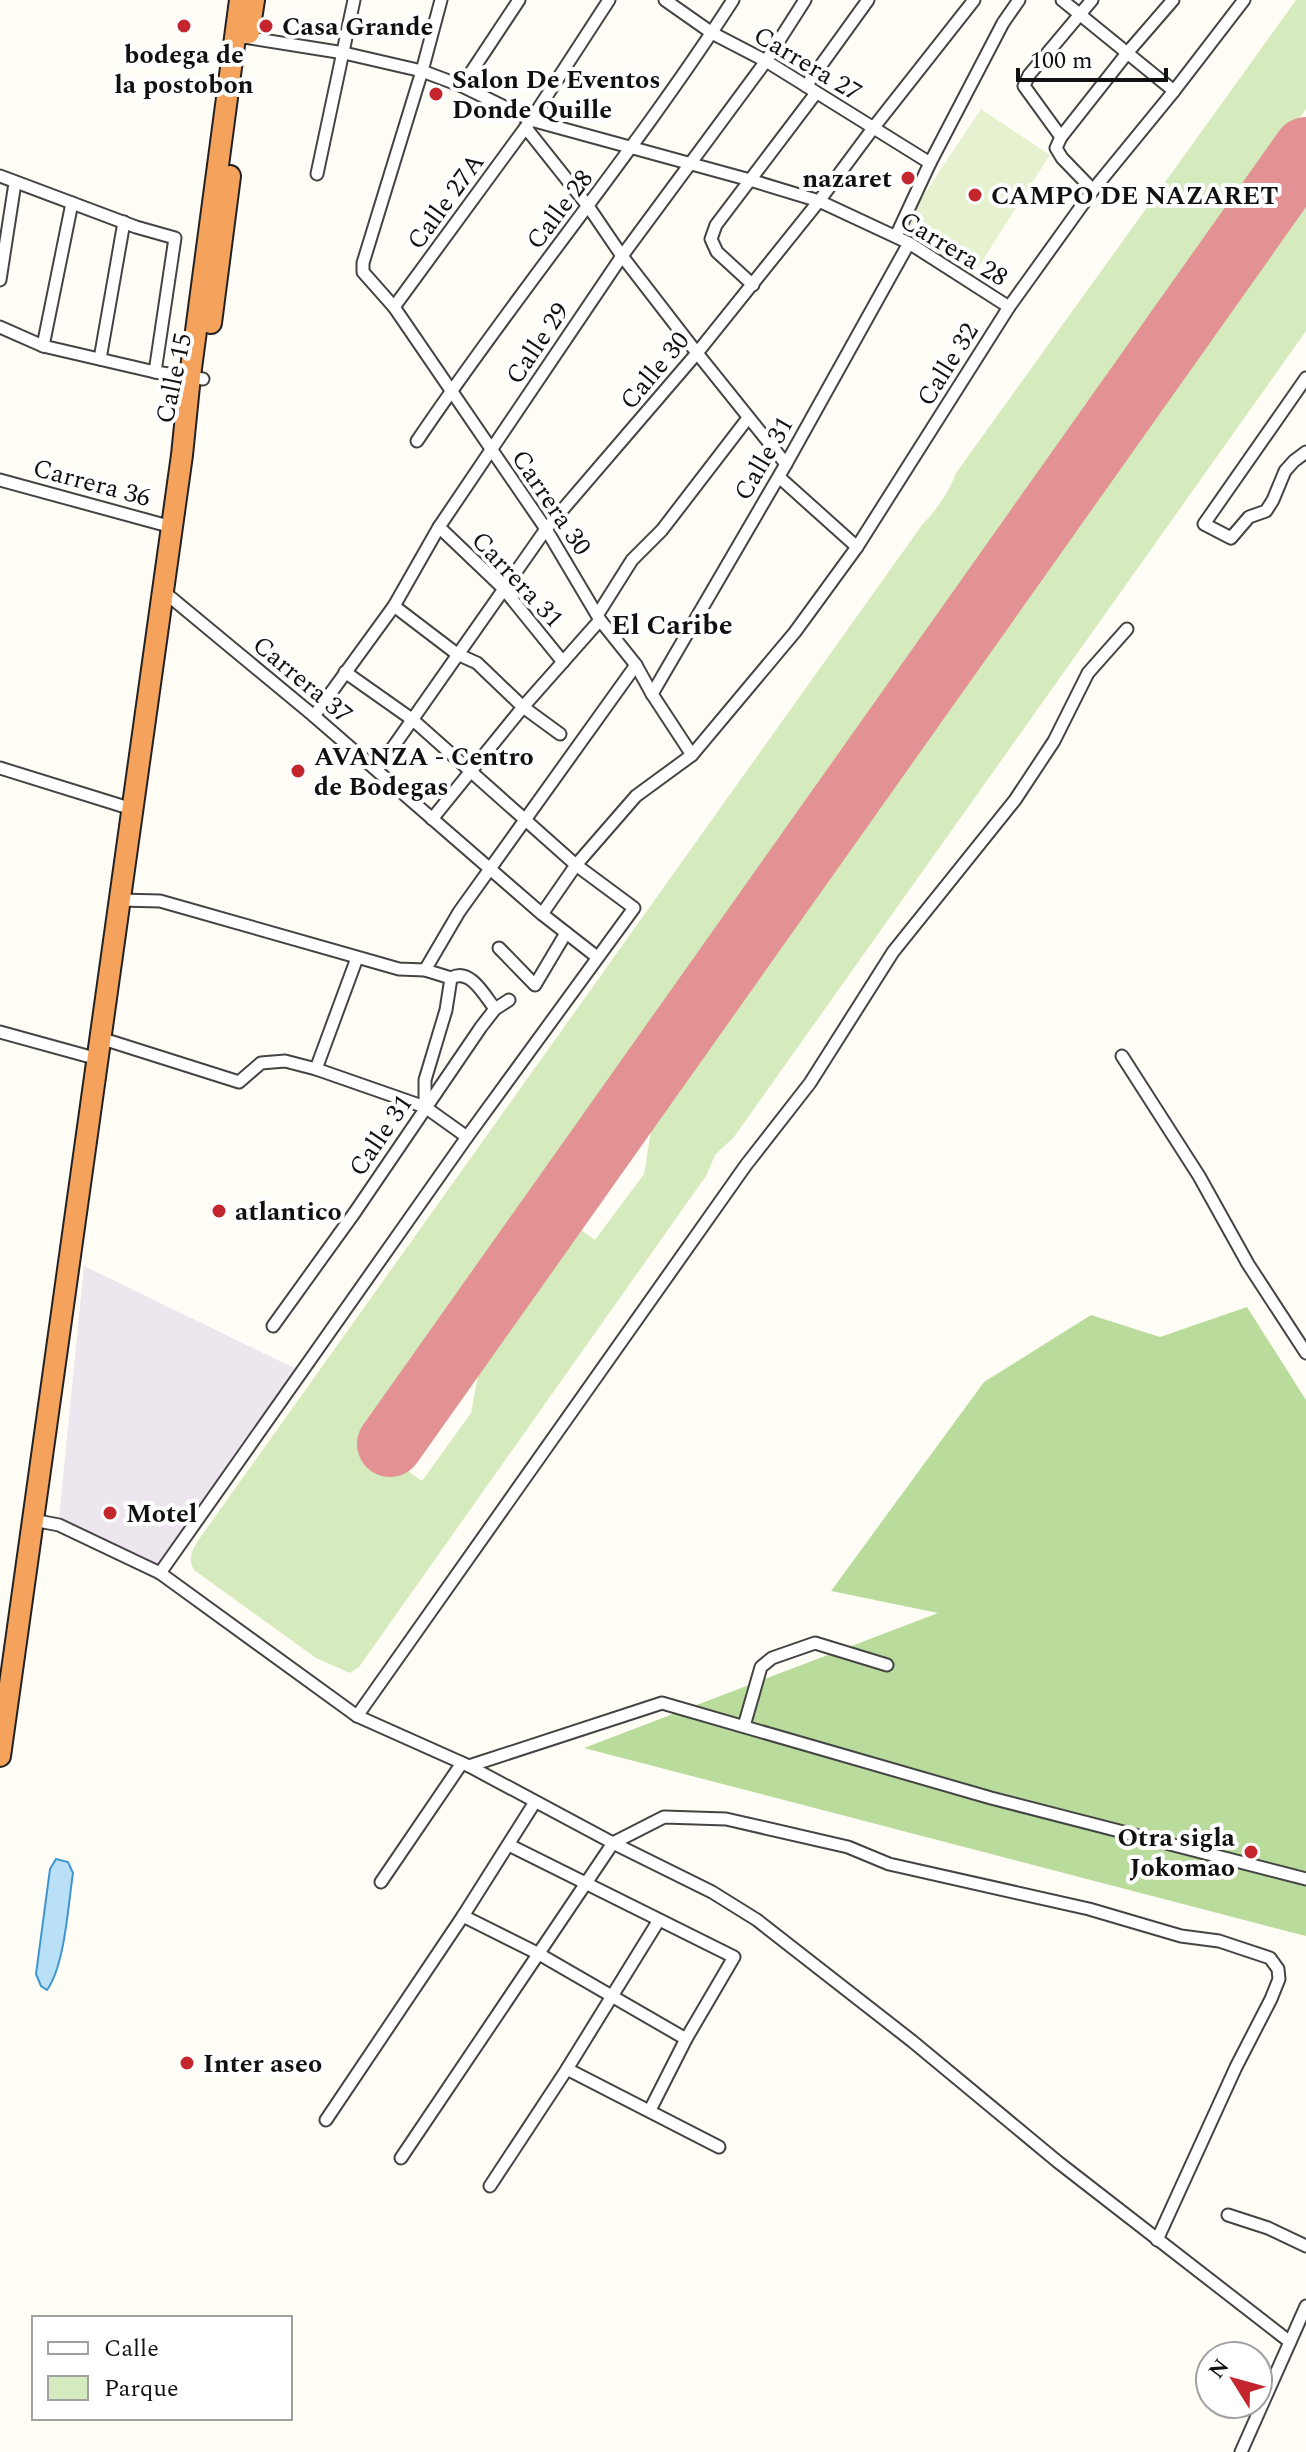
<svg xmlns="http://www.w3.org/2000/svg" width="1306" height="2452" font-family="Spectral,serif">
	<rect width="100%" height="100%" fill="#fffdf5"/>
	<path fill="#eee6ef" d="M84,1266L296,1369L157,1565L59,1517Z"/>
	<path fill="#d5ebbd" d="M1296,0H1306V109L364,1440L422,1481L471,1413L483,1349L574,1225L595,1240L644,1174L655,1106L1306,185V331L734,1137L715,1155L706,1176L359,1667L350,1673L316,1658L194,1570C188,1559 191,1553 197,1542L922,525C937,509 948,494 956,473Z"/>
	<path fill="#b9dc9c" d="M1247,1307L1306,1400V1936L584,1748L938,1613L831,1591L984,1382L1091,1315L1160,1337Z"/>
	<path fill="#e6f2cf" d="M981,109L1050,155L972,277L898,234Z"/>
	<path fill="#b9e0f7" stroke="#3f96cf" stroke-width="2" d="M56,1859L68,1862L73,1873C68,1905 65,1965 47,1990L41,1986L36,1974L50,1869Z"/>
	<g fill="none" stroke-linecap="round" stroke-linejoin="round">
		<path stroke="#e29292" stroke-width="66" d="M390,1444L1306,150"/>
		<g stroke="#444" stroke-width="15">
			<g id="street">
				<path d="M441,0L422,71L363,263V272L394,307L546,529L600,620L636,665L652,694L692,755"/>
				<path d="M665,0L712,33L766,61L930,163"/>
				<path d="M1062,0L1174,91"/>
				<path d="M244,37L344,53L422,71L462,86L531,120L750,180L819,201L909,243L1009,307"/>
				<path d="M462,86L519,0"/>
				<path d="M806,86L868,0"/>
				<path d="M526,128L588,206L622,256L697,353L786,464"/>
				<path d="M1061,137L1024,86L1029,75L1092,0"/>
				<path d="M317,174L354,0"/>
				<path d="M0,176L136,227L175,238L155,372"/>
				<path d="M1093,190L1062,158L1056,148L1061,137L1128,52L1173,0"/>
				<path d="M896,236L930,163L1003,23L1019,0"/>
				<path d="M0,280L15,183"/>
				<path d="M753,285L717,252L711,239L716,225L816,93"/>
				<path d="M394,307L531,120L609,0"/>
				<path d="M0,327L43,346L155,372L203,379"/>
				<path d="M43,346L72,203"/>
				<path d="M100,359L124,222"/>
				<path d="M1306,378L1204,524L1231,538L1249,517L1266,511L1273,500L1285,471L1294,461L1306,452"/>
				<path d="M417,441C518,291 635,152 733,0"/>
				<path d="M779,477L857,547"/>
				<path d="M0,480L172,527"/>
				<path d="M439,527L503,588L563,662"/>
				<path d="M163,591L314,716L542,914L597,957"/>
				<path d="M394,606L457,654L477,663L523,707L560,734"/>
				<path d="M598,614L632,560L662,530L748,418"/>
				<path d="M652,694L786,464L909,243"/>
				<path d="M314,716L394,606L439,527L622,256L766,61L805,0"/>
				<path d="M0,768L132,809"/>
				<path d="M377,770L546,529L697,353L819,201L874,127L974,0"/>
				<path d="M432,819L523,707L600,620"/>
				<path d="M120,900L160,901L399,969L425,970L451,978C470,967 485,996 495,1009"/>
				<path d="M542,914L576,865L636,796L692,755L795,632L857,547L1009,307L1093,190L1174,91L1244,0"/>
				<path d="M499,948L535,985L566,933"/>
				<path d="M425,970L459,912L636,665"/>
				<path d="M0,1032L98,1059"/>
				<path d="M100,1038L239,1082L261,1063L285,1061L316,1069L425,1107L467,1137"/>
				<path d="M1122,1056L1199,1176L1248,1264L1306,1353"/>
				<path d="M316,1069L357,958"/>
				<path d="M425,1106V1080L446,1010L451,978"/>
				<path d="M273,1326L355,1212L481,1027L495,1009L509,1000"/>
				<path d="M33,1520L59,1525L160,1573L357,1716L469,1766L613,1843L712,1892L757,1920L912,2041L1058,2162L1290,2342"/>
				<path d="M160,1573L467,1137L634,908L576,865L413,720L345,672"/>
				<path d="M357,1716L746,1165L810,1083L893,952L1015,800L1054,741L1088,673L1127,629"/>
				<path d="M744,1726L761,1667L772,1658L815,1643L887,1665"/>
				<path d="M469,1766L662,1703L991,1798L1306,1879"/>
				<path d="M509,1845L734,1957L686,2039L650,2110"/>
				<path d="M381,1882L462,1763"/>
				<path d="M463,1916L539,1954L686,2039"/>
				<path d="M567,2069L719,2147"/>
				<path d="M326,2120L463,1916L535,1802"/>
				<path d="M401,2158L613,1843L664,1817L726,1819L848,1847L889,1864L1089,1909L1181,1936L1219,1941L1270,1958L1278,1969L1279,1979L1271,1999L1236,2067L1157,2240"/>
				<path d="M490,2186L567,2069L659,1920"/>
				<path d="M1228,2215L1268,2228L1306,2246"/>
				<path d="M1241,2452L1306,2306"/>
			</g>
		</g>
		<g stroke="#222" stroke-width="24">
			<g id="highway">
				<path d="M249,33L254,0"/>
				<path d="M211,323L230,176"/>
				<path d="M0,1756L182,455L190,376L240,0"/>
			</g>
		</g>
		<use href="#street" stroke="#fff" stroke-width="11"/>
		<use href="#highway" stroke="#f5a25d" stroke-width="20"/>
	</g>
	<g fill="#c4262e" stroke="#fff" stroke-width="3">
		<circle cx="184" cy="26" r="8"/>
		<circle cx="266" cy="26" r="8"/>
		<circle cx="436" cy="94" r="8"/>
		<circle cx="908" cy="178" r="8"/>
		<circle cx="975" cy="195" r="8"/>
		<circle cx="298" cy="771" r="8"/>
		<circle cx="219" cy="1211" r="8"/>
		<circle cx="110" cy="1513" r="8"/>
		<circle cx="1251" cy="1852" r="8"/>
		<circle cx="187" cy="2063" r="8"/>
	</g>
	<g text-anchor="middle" stroke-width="8" stroke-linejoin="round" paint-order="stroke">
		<g font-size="26" font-weight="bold" fill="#111" stroke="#fff" text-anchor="start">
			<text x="282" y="35">Casa Grande</text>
			<text x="184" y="63" text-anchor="middle">bodega de<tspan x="184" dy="30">la postobon</tspan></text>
			<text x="452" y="88">Salon De Eventos<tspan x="452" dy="30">Donde Quille</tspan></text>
			<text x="892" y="187" text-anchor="end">nazaret</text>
			<text x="991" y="204">CAMPO DE NAZARET</text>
			<text x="314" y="765">AVANZA - Centro<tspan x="314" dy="30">de Bodegas</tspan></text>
			<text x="235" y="1220">atlantico</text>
			<text x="126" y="1522">Motel</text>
			<text x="1235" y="1846" text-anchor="end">Otra sigla<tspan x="1235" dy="30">Jokomao</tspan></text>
			<text x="203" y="2072">Inter aseo</text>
		</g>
		<g font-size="26" fill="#111" stroke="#fff">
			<text transform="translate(808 63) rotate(31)" y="9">Carrera 27</text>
			<text transform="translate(445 201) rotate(-54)" y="9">Calle 27A</text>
			<text transform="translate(559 209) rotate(-53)" y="9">Calle 28</text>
			<text transform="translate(954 248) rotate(31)" y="9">Carrera 28</text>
			<text transform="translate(537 343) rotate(-56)" y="9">Calle 29</text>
			<text transform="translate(947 364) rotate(-58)" y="9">Calle 32</text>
			<text transform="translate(654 370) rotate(-50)" y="9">Calle 30</text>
			<text transform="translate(173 378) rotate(-78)" y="9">Calle 15</text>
			<text transform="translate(763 458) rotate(-60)" y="9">Calle 31</text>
			<text transform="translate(92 482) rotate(15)" y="9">Carrera 36</text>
			<text transform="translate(552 502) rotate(56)" y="9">Carrera 30</text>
			<text transform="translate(518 579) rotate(47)" y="9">Carrera 31</text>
			<text transform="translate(303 679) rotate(40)" y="9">Carrera 37</text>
			<text transform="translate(380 1135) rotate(-56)" y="9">Calle 31</text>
		</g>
		<g font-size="28" font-weight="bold" fill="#111" stroke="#fff">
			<text x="672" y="634">El Caribe</text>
		</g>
	</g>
	<rect x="32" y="2316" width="260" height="104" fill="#ffffff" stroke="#a0a0a0" stroke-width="2"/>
	<rect x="48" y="2342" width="40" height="12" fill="#ffffff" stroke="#a0a0a0" stroke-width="2"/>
	<text x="104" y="2356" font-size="24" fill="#111111">Calle</text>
	<rect x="48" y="2376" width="40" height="24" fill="#d5ebbd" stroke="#a0a0a0" stroke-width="2"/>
	<text x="104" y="2396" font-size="24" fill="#111111">Parque</text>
	<g transform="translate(1234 2380) rotate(307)"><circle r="38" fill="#ffffff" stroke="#a0a0a0" stroke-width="2"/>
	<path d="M0-6L14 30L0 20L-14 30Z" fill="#c4262e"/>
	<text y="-12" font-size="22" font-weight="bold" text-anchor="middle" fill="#111111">N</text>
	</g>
	<path d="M1018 68v12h148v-12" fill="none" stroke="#111111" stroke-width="4"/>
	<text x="1030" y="68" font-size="24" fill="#111111" stroke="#ffffff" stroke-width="6" paint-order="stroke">100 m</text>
</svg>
